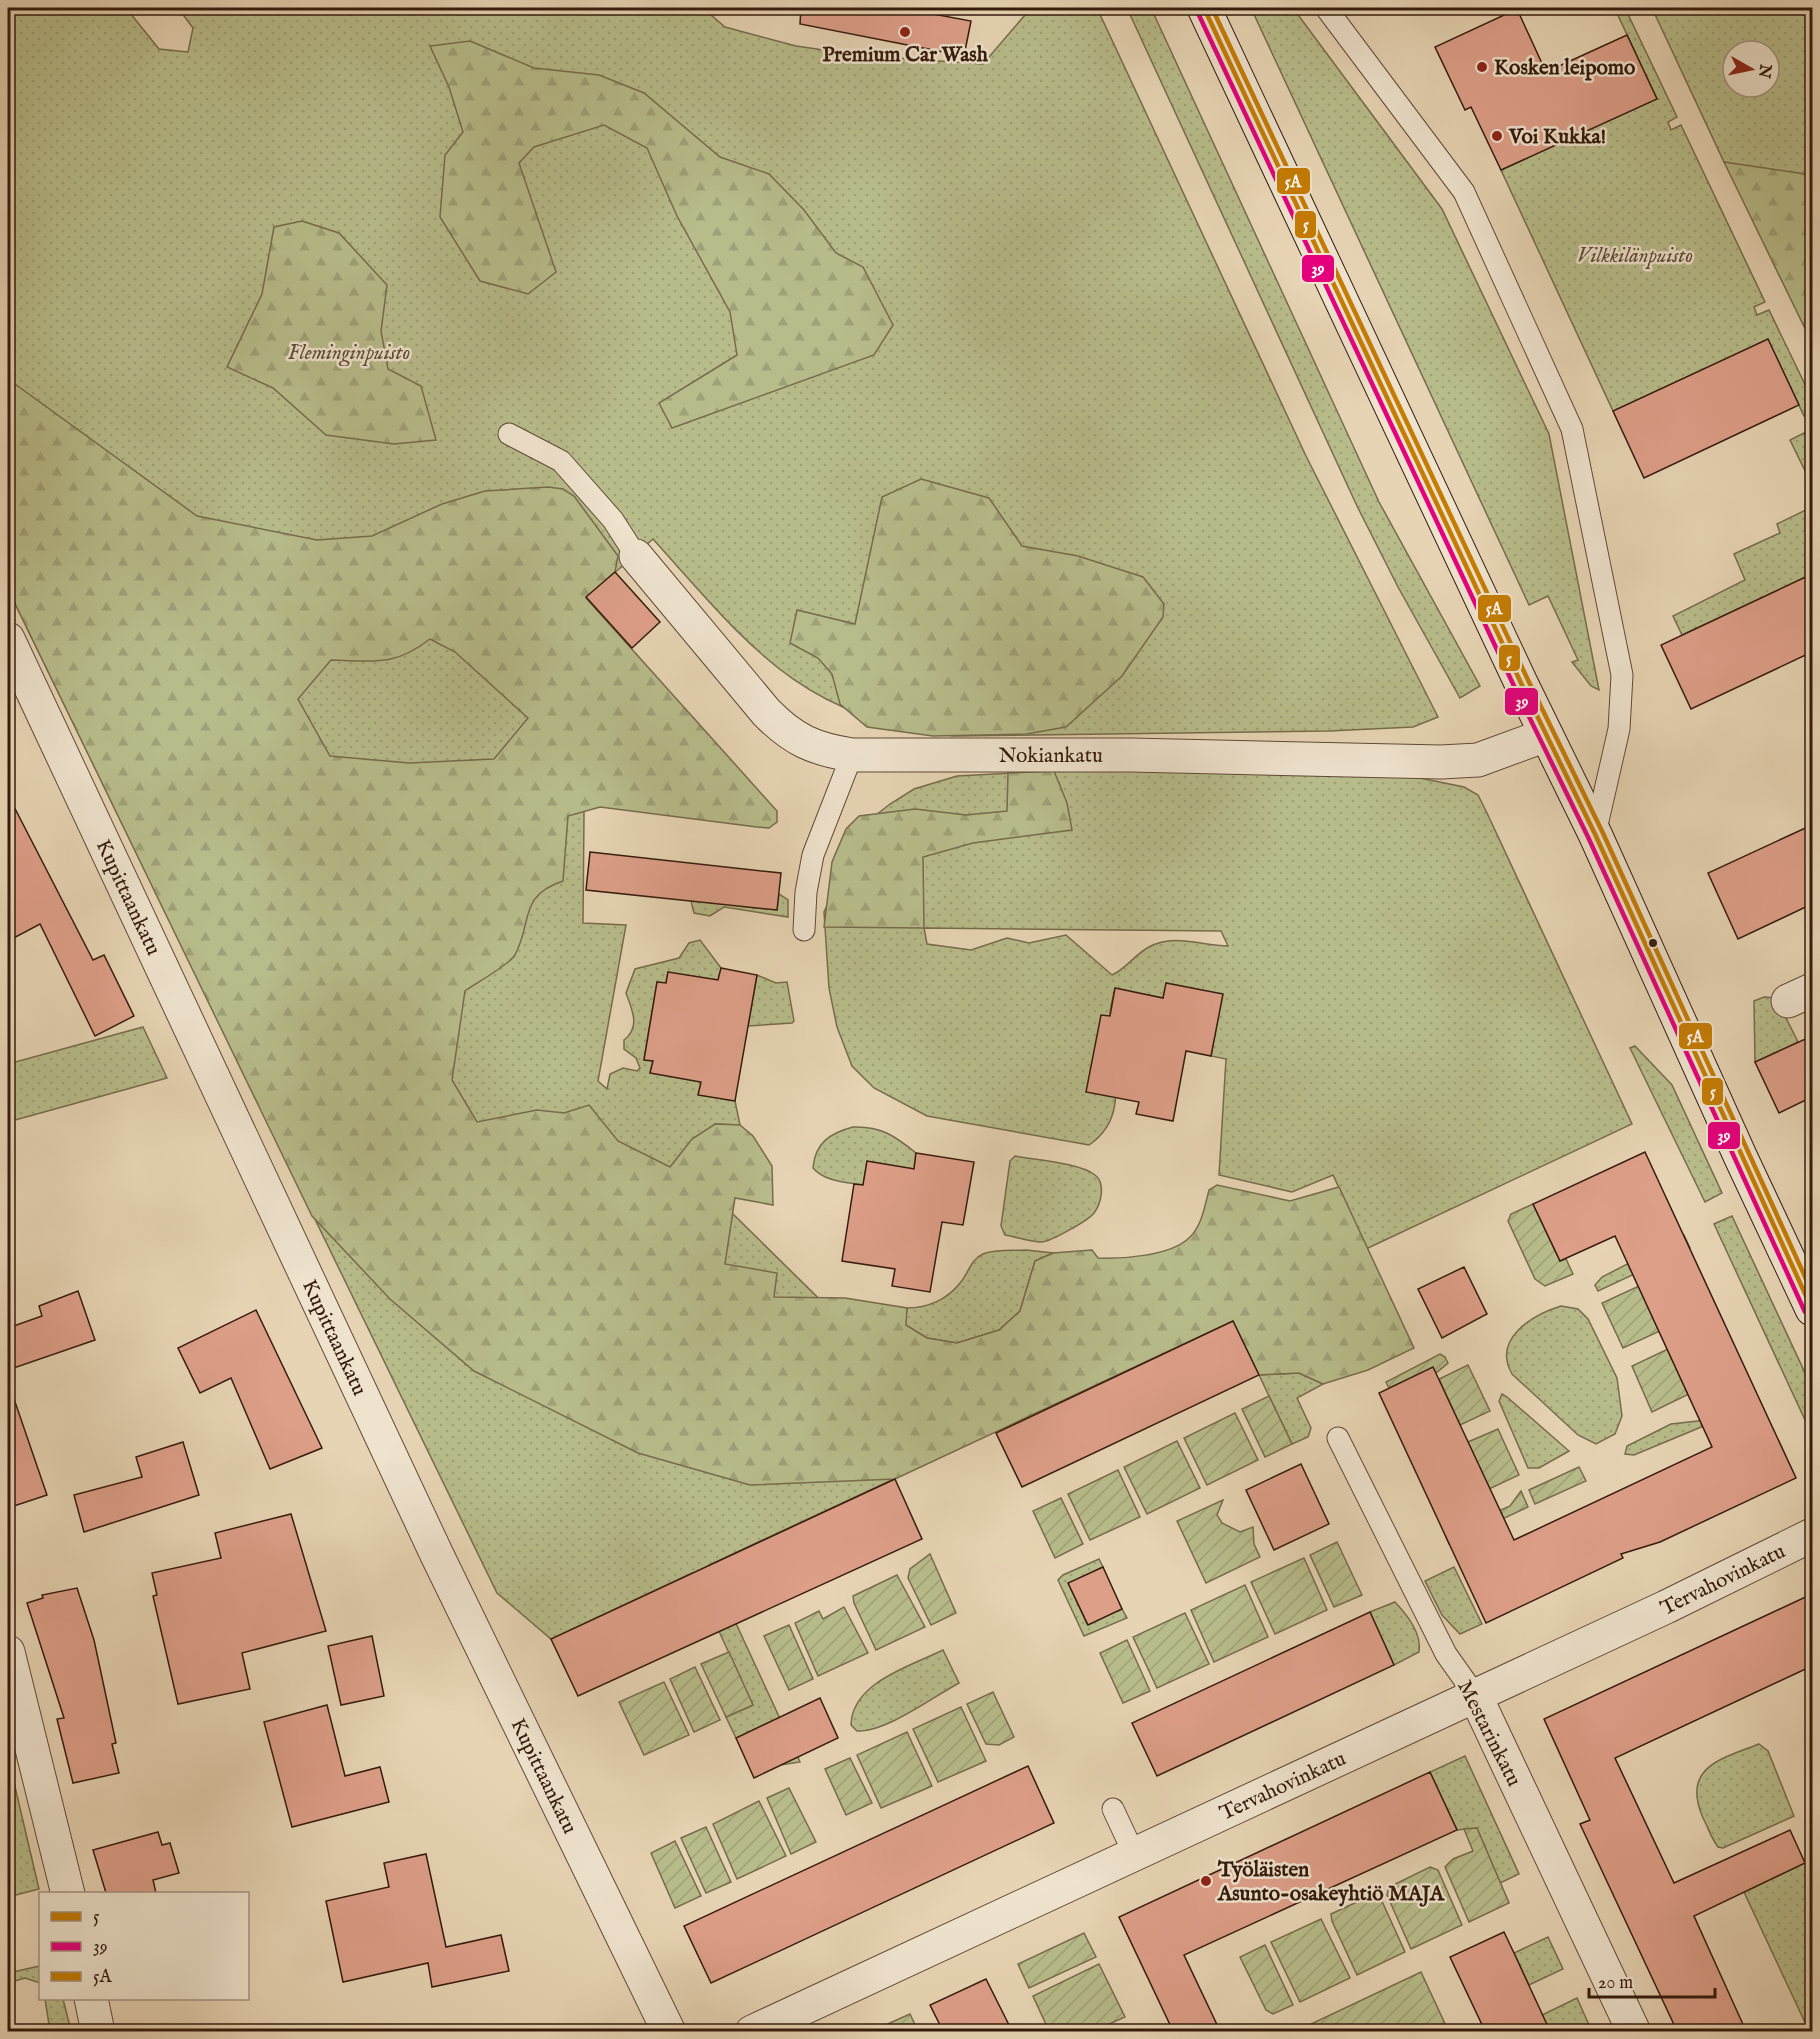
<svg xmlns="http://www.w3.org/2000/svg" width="1820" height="2039" font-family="'IM FELL English',serif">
	<defs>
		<pattern id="grass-dots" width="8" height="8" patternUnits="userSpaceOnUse" patternTransform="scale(1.5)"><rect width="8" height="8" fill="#b8bc8b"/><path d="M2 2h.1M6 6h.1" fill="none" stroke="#9fa177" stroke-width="1.8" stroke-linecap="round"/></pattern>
		<pattern id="forest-firs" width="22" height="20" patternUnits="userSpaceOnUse" patternTransform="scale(1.5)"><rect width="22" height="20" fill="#b8bc8b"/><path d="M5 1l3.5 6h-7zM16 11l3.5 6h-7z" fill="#9fa177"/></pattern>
		<pattern id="garden-furrows" width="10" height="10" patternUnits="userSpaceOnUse" patternTransform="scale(1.5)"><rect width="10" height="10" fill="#b8bc8b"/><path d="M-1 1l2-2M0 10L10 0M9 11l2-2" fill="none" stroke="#9fa177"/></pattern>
	</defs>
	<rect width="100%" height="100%" fill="#e7d4b4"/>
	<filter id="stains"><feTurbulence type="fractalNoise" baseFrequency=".00333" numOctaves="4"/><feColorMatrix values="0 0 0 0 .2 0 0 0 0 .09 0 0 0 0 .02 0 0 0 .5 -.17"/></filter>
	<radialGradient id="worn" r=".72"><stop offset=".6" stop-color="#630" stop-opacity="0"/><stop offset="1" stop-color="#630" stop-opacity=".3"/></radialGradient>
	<g fill="url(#grass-dots)" stroke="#766c4c" stroke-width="1.5" fill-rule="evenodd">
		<path d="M8,8H126L159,49L188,52L193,28L178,8H703L725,27L796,46L865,56L983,64L1031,8H1097L1306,456L1438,717L1413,727L1329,731L953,736C799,716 750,647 653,539L586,598L583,923L626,925L598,1081L607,1089L610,1074L623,1068L637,1071L640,1068L636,1058L624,1049V1040C641,1027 632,1010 626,993L635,969L679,958L689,943L700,940L721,968L718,980L668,972L666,983L657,982L644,1059L653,1061L650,1073L701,1082L699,1095L735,1101L740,1125L715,1124L677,1159L920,1398L1345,1201L1333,1175L1292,1192L1219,1175L1226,1059L1211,1056L1222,994L1167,983L1163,998L1115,989C1113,997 1110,1007 1110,1016C1107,1061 1135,1114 1089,1145L927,1116L874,1088L852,1066L837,1027L829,988L824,912L867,822L890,804L914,789L957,776L1180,764L1410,776L1464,787L1478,795L1487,813L1632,1124L1368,1248L1233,1321L709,1565L800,1762L781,1765L762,1726L736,1738L726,1717L753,1705L692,1573L551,1639L497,1593L8,589ZM924,928L1221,931L1228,946C1202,946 1174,933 1149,947C1134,955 1126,969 1112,975L1066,935L1029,943L1007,938L971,950L927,944Z"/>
		<path d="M1127,8H1151L1379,502L1480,686L1460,698L1398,587L1357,506Z"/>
		<path d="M1251,8H1293L1442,209L1549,434L1599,690L1591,686L1572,662L1578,660L1548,596L1529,605Z"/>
		<path d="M1622,8H1625L1677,117L1668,122L1671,130L1681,125L1765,302L1754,307L1757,315L1769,310L1812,399V413L1804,416L1768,340L1613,411L1501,170L1657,99L1616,11Z"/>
		<path d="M1652,8H1812V328L1736,165L1724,162ZM1733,51H1769V87H1733Z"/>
		<path d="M1812,429V485L1790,440Z"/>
		<path d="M1812,507V574L1682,635L1673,616L1745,580L1734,554L1780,533L1777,524Z"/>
		<path d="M695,864L707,902L777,910L779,894L788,900V917L724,907L710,916L694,913L691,901Z"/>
		<path d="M757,975L776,983L787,982L794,1021L792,1023L748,1026Z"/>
		<path d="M1764,997L1776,998L1798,1042L1755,1062L1754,1001Z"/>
		<path d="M143,1027L167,1078L8,1122V1064Z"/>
		<path d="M1635,1046L1672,1085L1722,1193L1705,1202L1630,1048Z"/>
		<path d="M853,1127C881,1126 895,1136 916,1153L914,1169L867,1161L863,1185C846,1182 825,1182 813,1168C815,1143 830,1133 853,1127Z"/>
		<path d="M1015,1156C1035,1160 1080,1163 1095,1175C1106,1183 1101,1204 1094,1213C1088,1221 1051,1241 1042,1242C1030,1242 1017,1237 1005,1235L1001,1226L1010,1161Z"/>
		<path d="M1732,1216L1812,1388V1435L1714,1224Z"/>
		<path d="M1684,1235L1690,1248L1598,1291L1595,1285L1602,1277Z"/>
		<path d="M1026,1250L1053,1253L1035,1261L1020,1311L999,1330L957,1343L927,1338L905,1325L907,1308C927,1308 947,1300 960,1283C968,1274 971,1259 983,1254C995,1249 1013,1251 1026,1250Z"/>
		<path d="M1561,1306L1578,1309L1588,1319L1617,1378L1622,1416L1615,1434L1596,1444L1578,1435L1512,1374C1492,1339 1532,1315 1561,1306Z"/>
		<path d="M1299,1373L1323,1384L1297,1398L1311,1428L1308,1437L1292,1444L1259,1375Z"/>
		<path d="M1502,1394L1507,1397L1569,1451L1539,1468H1528L1499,1401Z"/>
		<path d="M1732,1405L1735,1413L1634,1455L1625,1454L1627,1446L1671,1424L1698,1421Z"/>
		<path d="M1099,1559L1103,1567L1069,1584L1087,1624L1122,1609L1127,1618L1084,1636L1058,1580L1063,1575Z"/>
		<path d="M1454,1567L1482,1624L1460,1634L1442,1615L1425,1581Z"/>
		<path d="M1395,1602C1407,1615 1422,1633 1419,1652L1394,1665L1370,1612Z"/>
		<path d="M943,1650L959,1683C933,1697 885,1733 857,1731L851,1725C852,1682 911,1666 943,1650Z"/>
		<path d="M1759,1744L1768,1751L1794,1816L1723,1848L1718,1847C1711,1838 1708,1827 1703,1818C1681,1767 1721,1759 1759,1744Z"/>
		<path d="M1465,1756L1519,1874L1500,1883L1477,1828L1457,1830L1430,1772Z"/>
		<path d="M8,1757L39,1889L8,1897Z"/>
		<path d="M1805,1863L1810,1871L1812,1870V2032L1809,2031L1744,1892Z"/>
		<path d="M1548,1937L1563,1969L1529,1985L1514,1953Z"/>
		<path d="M40,1966V1983L25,1978L8,1983V1973Z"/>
		<path d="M1577,1998L1590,2027L1581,2031H1550L1542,2015Z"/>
		<path d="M45,1999H63L71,2031H50Z"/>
	</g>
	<g fill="url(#forest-firs)" stroke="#766c4c" stroke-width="1.5" fill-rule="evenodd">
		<path d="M470,41L534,68L599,75L644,93L720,157L769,174L804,210L836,253L863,267L893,325L874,355L672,428L659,403L737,355L730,312L677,216L647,148L604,125L534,147L519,163L556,272L528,294L480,281L440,217L445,155L463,132L449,87L430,46Z"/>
		<path d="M1724,162L1812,175V343Z"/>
		<path d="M302,221L339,233L387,285L381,331L388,369L421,386L436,440L394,444L326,435L273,388L227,367L262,294L274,227Z"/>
		<path d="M8,379L197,516L317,540L372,536L442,504L485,491L548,487L563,489L574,496L618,556L615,572L586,598L777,811V822L769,828L757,827L600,807L568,816L563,881C518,896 533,921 515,955C509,965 476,983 465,991L452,1080L477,1122L537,1110L564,1113L589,1105L618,1141L670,1167L692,1139L715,1124L740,1125L753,1136L772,1166L773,1205L735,1198L725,1264L777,1273L774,1297L845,1298L907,1308L906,1325L927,1338L957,1343L999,1330L1020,1311L1035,1261L1053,1253L1092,1250L1098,1258C1123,1259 1170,1256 1189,1238C1202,1226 1205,1205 1209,1190L1217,1185L1290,1201L1339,1187L1414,1348L1368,1370L1323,1384L1299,1373L1259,1375L1233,1321L895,1479L750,1485L638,1453L474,1371L390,1299L312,1216L8,589ZM430,639L455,652L528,718L494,759L409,763L330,756L298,699L331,660C374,661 394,667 430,639Z"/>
		<path d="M921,479L989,498L1022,546L1078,556L1143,577L1164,604L1163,617L1122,676L1066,727L1026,734L933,736L867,727L840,704L832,674L818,658L790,643L797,610L855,624L882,497Z"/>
		<path d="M1054,771L1067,803L1072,830L973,843L923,857L924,928L824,927L832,862L846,829L859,816L915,809L966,815L1007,811L1008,773Z"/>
	</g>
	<g fill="url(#garden-furrows)" stroke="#766c4c" stroke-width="1.5">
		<path d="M1533,1204L1560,1261L1566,1259L1573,1274L1545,1286L1535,1279L1508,1221L1511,1214Z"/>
		<path d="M1639,1286L1660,1331L1623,1348L1602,1303Z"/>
		<path d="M1668,1349L1689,1394L1652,1412L1632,1366Z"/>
		<path d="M1440,1354L1445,1357L1448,1363L1436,1373L1433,1368L1389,1388L1386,1382Z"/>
		<path d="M1468,1365L1490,1411L1460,1425L1439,1379Z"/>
		<path d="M1269,1396L1292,1444L1265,1457L1242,1409Z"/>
		<path d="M1235,1413L1258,1460L1207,1485L1184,1438Z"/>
		<path d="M1498,1429L1519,1475L1489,1489L1468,1442Z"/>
		<path d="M1177,1441L1200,1488L1147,1514L1124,1467Z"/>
		<path d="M1579,1467L1586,1481L1535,1504L1529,1490Z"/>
		<path d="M1118,1470L1140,1517L1090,1540L1068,1494Z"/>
		<path d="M1521,1491L1528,1507L1449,1544L1445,1535L1510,1506Z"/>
		<path d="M1061,1498L1083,1544L1055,1558L1033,1511Z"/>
		<path d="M1223,1500L1217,1515L1222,1523L1240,1532L1253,1527L1254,1544L1260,1557L1206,1583L1177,1521Z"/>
		<path d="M1337,1542L1362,1595L1334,1607L1310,1555Z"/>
		<path d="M930,1554L956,1613L931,1625L908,1578L910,1569Z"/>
		<path d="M1304,1558L1327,1610L1275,1634L1251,1582Z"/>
		<path d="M897,1575L925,1627L876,1650L854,1603L853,1596Z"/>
		<path d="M1245,1585L1268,1637L1214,1662L1191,1610Z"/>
		<path d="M844,1607L868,1653L818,1676L795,1623L819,1611L823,1619Z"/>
		<path d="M1185,1613L1209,1664L1157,1688L1133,1637Z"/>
		<path d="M789,1625L813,1679L789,1690L764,1636Z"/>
		<path d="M1127,1640L1150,1691L1123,1703L1100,1653Z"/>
		<path d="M729,1652L753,1705L726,1717L701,1664Z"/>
		<path d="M695,1667L720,1720L694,1732L670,1679Z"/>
		<path d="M664,1682L689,1735L644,1755L619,1702Z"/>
		<path d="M993,1692L1014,1737L999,1745L986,1744L967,1704Z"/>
		<path d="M961,1707L986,1761L938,1782L913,1729Z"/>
		<path d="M907,1732L932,1786L881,1808L857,1755Z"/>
		<path d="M850,1758L872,1803L846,1815L825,1769Z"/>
		<path d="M789,1788L816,1842L791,1854L767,1798Z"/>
		<path d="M759,1801L786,1856L737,1879L713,1824Z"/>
		<path d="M706,1827L731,1882L706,1893L681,1838Z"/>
		<path d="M1477,1828L1509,1903L1469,1922L1445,1867L1453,1859L1473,1851L1464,1829Z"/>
		<path d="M675,1841L701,1896L675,1908L651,1853Z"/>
		<path d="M1430,1867L1438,1870L1462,1925L1411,1949L1387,1895L1389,1887Z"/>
		<path d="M1372,1895L1381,1899L1405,1952L1357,1975L1332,1921L1331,1914Z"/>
		<path d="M1321,1919L1350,1978L1300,2002L1271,1942Z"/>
		<path d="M1084,1933L1096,1957L1029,1988L1018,1964Z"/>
		<path d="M1265,1945L1293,2005L1273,2014L1266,2010L1240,1957Z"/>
		<path d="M1099,1964L1125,2017L1094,2031H1049L1033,1996Z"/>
		<path d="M1421,1972L1447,2028L1446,2031H1315L1311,2024Z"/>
		<path d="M910,2014L918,2031H872Z"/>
	</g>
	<g fill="#de9f89" stroke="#341b0c" stroke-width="1.5">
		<path d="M801,8H923L922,12L971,21L964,56L800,24Z"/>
		<path d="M1517,9L1546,72L1627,35L1657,99L1501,170L1471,107L1465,110L1435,47Z"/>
		<path d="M1768,339L1799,405L1644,478L1613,411Z"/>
		<path d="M615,572L660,622L632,648L586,597Z"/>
		<path d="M1812,574V652L1691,709L1661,645Z"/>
		<path d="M8,795L93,960L104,955L134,1016L95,1036L40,924L8,941Z"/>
		<path d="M1812,825V904L1738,939L1708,873Z"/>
		<path d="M590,852L781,873L777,910L586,890Z"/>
		<path d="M721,968L757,975L735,1101L698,1095L701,1082L650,1073L653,1061L644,1060L657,982L666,983L668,972L718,980Z"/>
		<path d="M1166,983L1223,994L1211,1056L1186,1051L1173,1121L1136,1114L1139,1102L1086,1092L1101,1015L1110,1016L1115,988L1163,998Z"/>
		<path d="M1812,1036V1097L1779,1113L1755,1062Z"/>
		<path d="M1645,1152L1796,1478L1660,1542L1621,1554L1623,1558L1486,1623L1379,1393L1433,1367L1514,1540L1712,1447L1615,1236L1560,1261L1533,1204Z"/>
		<path d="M916,1153L974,1162L963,1225L942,1222L930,1292L892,1286L895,1269L842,1261L854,1184L863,1185L867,1161L914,1169Z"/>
		<path d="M1464,1267L1487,1314L1442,1338L1418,1289Z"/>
		<path d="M78,1291L95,1340L8,1370V1328L42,1316L39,1306Z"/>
		<path d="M256,1310L322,1448L270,1469L231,1378L200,1393L178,1348Z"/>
		<path d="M1233,1321L1259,1375L1022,1487L996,1433Z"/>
		<path d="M13,1396L47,1495L8,1508V1397Z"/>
		<path d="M183,1442L199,1495L84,1532L74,1495L142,1477L136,1457Z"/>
		<path d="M1301,1464L1329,1524L1274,1550L1246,1490Z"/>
		<path d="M895,1479L922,1539L578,1696L551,1639Z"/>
		<path d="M291,1514L326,1631L242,1653L250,1689L178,1704L153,1596L157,1595L152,1573L221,1558L215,1533Z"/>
		<path d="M1103,1567L1122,1609L1088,1625L1068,1583Z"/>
		<path d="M77,1588L94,1640L116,1743L112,1744L119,1773L73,1783L57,1719L64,1718L27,1603L43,1598L42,1595Z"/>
		<path d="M1812,1594V1666L1615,1758L1674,1883L1790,1830L1805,1863L1694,1916L1746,2031H1677L1580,1824L1590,1820L1544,1719Z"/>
		<path d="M1370,1612L1394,1665L1157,1776L1132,1723Z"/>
		<path d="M372,1636L384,1696L341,1705L328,1646Z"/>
		<path d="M820,1698L838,1738L754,1778L736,1738Z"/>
		<path d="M327,1705L345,1776L380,1767L389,1802L292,1827L264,1722Z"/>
		<path d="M1028,1766L1054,1823L711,1983L684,1926Z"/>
		<path d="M1430,1772L1457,1830L1184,1955L1220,2031H1173L1119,1917Z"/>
		<path d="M158,1832L162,1845L170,1843L179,1873L153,1880L156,1893H106L93,1850Z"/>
		<path d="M426,1854L446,1947L501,1935L509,1971L432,1987L428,1963L343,1982L326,1901L389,1887L384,1863Z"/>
		<path d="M1504,1932L1514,1953L1550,2031H1485L1450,1957Z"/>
		<path d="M986,1979L1012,2031H943L930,2005Z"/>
	</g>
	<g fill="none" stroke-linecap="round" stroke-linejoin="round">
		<g stroke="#614936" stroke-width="23">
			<g id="lane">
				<path d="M1326,8L1464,192L1572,429L1622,675L1619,729L1595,834"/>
				<path d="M509,434L561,461L613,520L636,556"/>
				<path d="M804,930L806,892L813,855L852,755"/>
				<path d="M1338,1438L1446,1654L1475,1695"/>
				<path d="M1113,1809L1134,1854"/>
			</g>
		</g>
		<g stroke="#614936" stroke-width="35">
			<g id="street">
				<path id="s1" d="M636,556L766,712C793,740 814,749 852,755H1131L1441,762L1478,760L1546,735"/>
				<path id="s2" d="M8,639L437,1555L669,2032"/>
				<path d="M1788,1001L1812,990"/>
				<path d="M8,1652L68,1894"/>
				<path d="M1475,1695L1634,2032"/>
				<path d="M91,1998L98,2032"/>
				<path id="s3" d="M752,2032L1666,1607L1812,1535"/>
			</g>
		</g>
		<g stroke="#341b0c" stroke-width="35">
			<path id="secondary" d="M1204,8L1521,683L1595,834L1741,1158L1812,1309"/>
		</g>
		<use href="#lane" stroke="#efe3ce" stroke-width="21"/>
		<use href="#street" stroke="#efe3ce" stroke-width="33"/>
		<use href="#secondary" stroke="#efe3ce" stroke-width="33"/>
		<g stroke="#efe3ce" stroke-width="9">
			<path id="bus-1" d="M1204,8L1521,683L1595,834L1812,1309"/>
		</g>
		<g stroke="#efe3ce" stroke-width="9">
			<path id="bus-2" d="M1197,11L1514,686L1588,837L1805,1312"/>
		</g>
		<g stroke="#efe3ce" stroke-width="9">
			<path id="bus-3" d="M1212,8L1528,680L1602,831L1812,1292"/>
		</g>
		<use href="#bus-1" stroke="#c57c03" stroke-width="4.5"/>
		<use href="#bus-2" stroke="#e5007d" stroke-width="4.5"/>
		<use href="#bus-3" stroke="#c57c03" stroke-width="4.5"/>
	</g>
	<g fill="#8f2418" stroke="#efe3ce" stroke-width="2">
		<circle cx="905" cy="32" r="6"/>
		<circle cx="1482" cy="67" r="6"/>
		<circle cx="1497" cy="136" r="6"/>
		<circle cx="1206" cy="1881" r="6"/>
	</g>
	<circle fill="#341b0c" stroke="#efe3ce" stroke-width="2" cx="1653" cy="943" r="5"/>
	<g text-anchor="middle" stroke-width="5" stroke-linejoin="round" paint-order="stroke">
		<g font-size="21" font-weight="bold" fill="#341b0c" stroke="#efe3ce" text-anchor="start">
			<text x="905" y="61" text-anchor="middle">Premium Car Wash</text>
			<text x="1494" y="74">Kosken leipomo</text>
			<text x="1509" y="143">Voi Kukka!</text>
			<text x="1218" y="1876">Työläisten<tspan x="1218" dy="24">Asunto-osakeyhtiö MAJA</tspan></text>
		</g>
		<g font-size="21" font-style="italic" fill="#5c4b32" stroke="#efe3ce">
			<text x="1635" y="262">Vilkkilänpuisto</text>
			<text x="349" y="359">Fleminginpuisto</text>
		</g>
		<g font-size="21" fill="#341b0c" stroke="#efe3ce">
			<text dy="7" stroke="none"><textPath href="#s1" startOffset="500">Nokiankatu</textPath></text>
			<text dy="7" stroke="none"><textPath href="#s2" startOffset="285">Kupittaankatu</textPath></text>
			<text dy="7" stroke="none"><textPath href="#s2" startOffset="771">Kupittaankatu</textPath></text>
			<text dy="7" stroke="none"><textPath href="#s3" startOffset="1071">Tervahovinkatu</textPath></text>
			<text transform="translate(1490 1733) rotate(63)" y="7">Mestarinkatu</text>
			<text dy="7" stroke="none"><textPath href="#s2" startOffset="1257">Kupittaankatu</textPath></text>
			<text dy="7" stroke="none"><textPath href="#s3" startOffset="585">Tervahovinkatu</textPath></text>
		</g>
	</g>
	<g stroke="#efe3ce" stroke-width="2">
		<rect x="1276" y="167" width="35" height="28" rx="6" fill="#c57c03"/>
		<rect x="1294" y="210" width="23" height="29" rx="6" fill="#c57c03"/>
		<rect x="1301" y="254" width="34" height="29" rx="6" fill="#e5007d"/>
		<rect x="1477" y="594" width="35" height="29" rx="6" fill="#c57c03"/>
		<rect x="1498" y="644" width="23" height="28" rx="6" fill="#c57c03"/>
		<rect x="1504" y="687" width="35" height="29" rx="6" fill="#e5007d"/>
		<rect x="1678" y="1022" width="35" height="28" rx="6" fill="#c57c03"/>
		<rect x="1701" y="1077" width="23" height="29" rx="6" fill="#c57c03"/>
		<rect x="1707" y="1121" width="34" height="29" rx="6" fill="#e5007d"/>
	</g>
	<g font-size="16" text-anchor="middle" font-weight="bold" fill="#fff">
		<text x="1293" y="187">5A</text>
		<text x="1306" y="230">5</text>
		<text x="1318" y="274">39</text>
		<text x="1494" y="614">5A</text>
		<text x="1509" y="664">5</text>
		<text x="1522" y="707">39</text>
		<text x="1695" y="1042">5A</text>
		<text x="1713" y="1097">5</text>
		<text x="1724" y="1141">39</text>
	</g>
	<rect width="1820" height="2039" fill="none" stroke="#e7d4b4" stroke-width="30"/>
	<rect x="9" y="9" width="1802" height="2021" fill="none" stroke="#341b0c" stroke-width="3"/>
	<rect x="15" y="15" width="1790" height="2009" fill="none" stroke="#341b0c" stroke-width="1.5"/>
	<rect x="39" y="1892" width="210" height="108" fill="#efe3ce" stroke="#a49380" stroke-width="1.5"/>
	<rect x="51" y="1912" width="30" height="9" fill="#c57c03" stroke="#a49380" stroke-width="1.5"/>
	<text x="93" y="1922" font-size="18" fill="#341b0c">5</text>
	<rect x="51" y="1942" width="30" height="9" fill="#e5007d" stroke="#a49380" stroke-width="1.5"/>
	<text x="93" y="1952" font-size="18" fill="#341b0c">39</text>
	<rect x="51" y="1972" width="30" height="9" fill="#c57c03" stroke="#a49380" stroke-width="1.5"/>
	<text x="93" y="1982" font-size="18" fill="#341b0c">5A</text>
	<g transform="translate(1751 69) rotate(99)"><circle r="28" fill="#efe3ce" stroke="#a49380" stroke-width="1.5"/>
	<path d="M0-4.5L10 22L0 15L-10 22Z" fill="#8f2418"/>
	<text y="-9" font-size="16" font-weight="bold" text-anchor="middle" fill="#341b0c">N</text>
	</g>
	<path d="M1589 1988v9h126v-9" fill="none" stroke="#341b0c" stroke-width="3"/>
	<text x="1598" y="1988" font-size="18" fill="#341b0c" stroke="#efe3ce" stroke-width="4.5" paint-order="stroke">20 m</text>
	<rect width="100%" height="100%" filter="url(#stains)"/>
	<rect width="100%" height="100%" fill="url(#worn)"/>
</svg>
